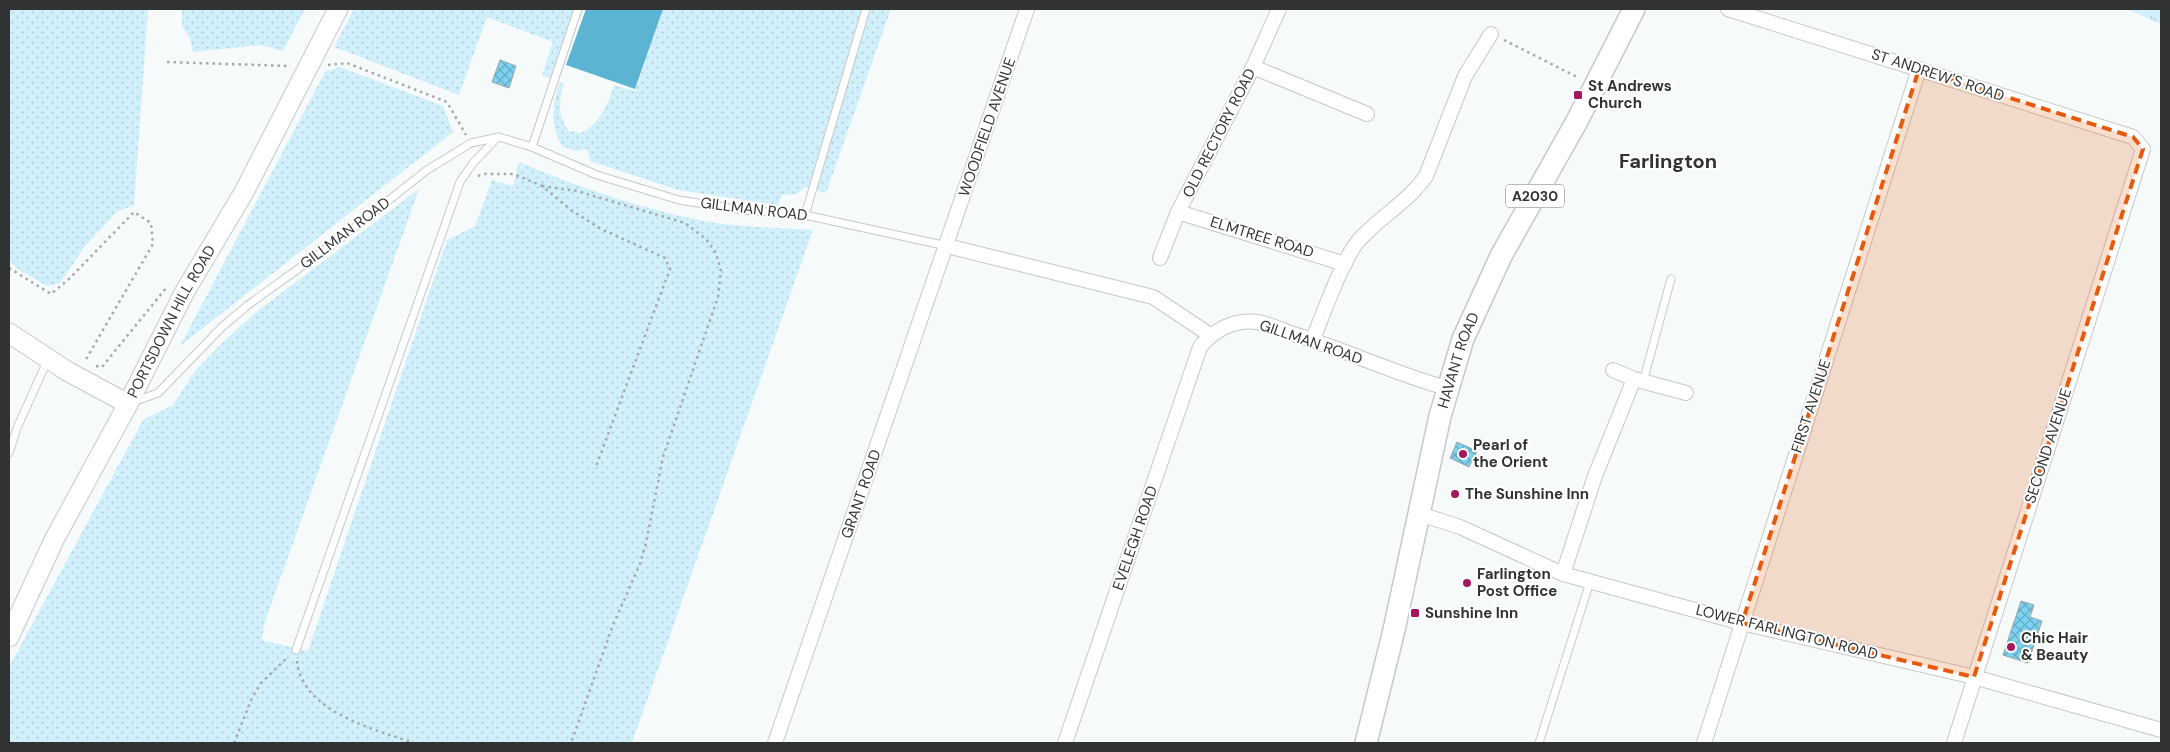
<svg xmlns="http://www.w3.org/2000/svg" width="2170" height="752" font-family="'DM Sans',sans-serif">
	<defs>
		<pattern id="grass-dots" width="8" height="8" patternUnits="userSpaceOnUse" patternTransform="scale(1.25)"><rect width="8" height="8" fill="#d1f0fb"/><path d="M2 2h.1M6 6h.1" fill="none" stroke="#b4ced8" stroke-width="1.8" stroke-linecap="round"/></pattern>
		<pattern id="park-tufts" width="24" height="20" patternUnits="userSpaceOnUse" patternTransform="scale(1.25)"><rect width="24" height="20" fill="#d1f0fb"/><path d="M3 7l-1-3M5 7V3M7 7l1-3M15 17l-1-3M17 17v-4M19 17l1-3" fill="none" stroke="#b4ced8"/></pattern>
		<pattern id="building-cross-hatch" width="8" height="8" patternUnits="userSpaceOnUse" patternTransform="scale(1.25)"><rect width="8" height="8" fill="#7bd3f1"/><path d="M0 0l8 8M0 8l8-8" fill="none" stroke="#65acc4"/></pattern>
	</defs>
	<rect width="100%" height="100%" fill="#f6fafb"/>
	<g fill="url(#grass-dots)">
		<path d="M9,9H148L134,205L117,212L85,246L60,283L47,286L19,270L9,260Z"/>
		<path d="M182,9H305L283,51L261,45L193,52L190,38L182,26Z"/>
		<path d="M354,9H574L550,78L542,75L553,42L487,17L459,95L334,47Z"/>
		<path d="M663,9H891L826,193L805,187L797,194L782,195L778,205L678,190L590,161L587,149L576,151L562,146C550,126 552,103 560,82L564,84C558,102 558,116 569,131L581,133C601,123 608,104 614,85L635,91Z"/>
		<path d="M340,67L443,106L453,132L180,346L325,72Z"/>
		<path d="M519,162C580,188 644,210 709,222C743,228 779,227 813,230L632,743H9V667L143,420L173,405L195,371L220,345L255,313L419,189L266,619L261,640L308,651L447,240L475,226L492,180L513,186Z"/>
	</g>
	<path fill="url(#park-tufts)" d="M2127,9H2161V24Z"/>
	<path fill="#5bb4d1" d="M586,9H663L635,89L566,65Z"/>
	<g fill="url(#building-cross-hatch)" stroke="#a1a5a6">
		<path d="M500,60L516,66L509,88L492,82Z"/>
		<path d="M1457,442L1477,451L1469,467L1450,458Z"/>
		<path d="M2021,601L2034,605L2030,617L2042,621L2028,663L2003,655Z"/>
	</g>
	<g fill="none" stroke-linecap="round" stroke-linejoin="round">
		<g stroke="#c5c9cb" stroke-width="9">
			<g id="lane">
				<path d="M532,147L578,9"/>
				<path d="M805,215L866,9"/>
				<path d="M1643,382L1671,279"/>
				<path d="M133,402L158,393L222,327L248,305L341,238L427,170L471,143L499,137L532,147L597,175L679,200L742,210L805,215L947,246"/>
				<path d="M9,453L17,428L48,359"/>
				<path d="M296,650L460,182L473,163L498,137"/>
				<path d="M1539,743L1590,582"/>
			</g>
		</g>
		<g stroke="#c5c9cb" stroke-width="16">
			<g id="street">
				<path d="M1728,9L2133,137L2143,149L1954,743"/>
				<path d="M1253,67L1367,114"/>
				<path d="M1178,212L1345,264"/>
				<path d="M947,246L1153,297L1210,335"/>
				<path d="M1160,258L1178,212L1253,67L1279,9"/>
				<path d="M1313,339C1323,315 1343,257 1360,239C1381,216 1408,202 1426,176L1465,76L1491,34"/>
				<path d="M1613,370L1634,379L1686,393"/>
				<path d="M1420,514L1460,527L1563,574L1742,623L1974,677L2161,730"/>
				<path d="M1563,574L1595,476L1634,379"/>
				<path d="M775,743L1027,9"/>
				<path d="M1065,743L1200,347C1214,330 1234,319 1257,322C1269,324 1282,330 1293,334C1346,350 1395,374 1447,388"/>
				<path d="M1704,743L1919,69"/>
			</g>
		</g>
		<g stroke="#c5c9cb" stroke-width="21">
			<g id="secondary">
				<path d="M9,333L67,371L128,404"/>
				<path id="s1" d="M9,637L55,538L128,404L184,293L244,192L338,9"/>
			</g>
		</g>
		<g stroke="#c5c9cb" stroke-width="24">
			<g id="primary">
				<path id="s2" d="M1366,743L1394,630L1440,416L1463,339L1501,256L1577,121L1634,9"/>
			</g>
		</g>
		<g stroke="#a6a9aa" stroke-width="2.5" stroke-dasharray="2.5 4" stroke-linecap="butt">
			<path d="M1504,40L1579,78"/>
			<path d="M167,62L290,66"/>
			<path d="M328,65L347,63L447,102L466,135"/>
			<path d="M478,176L484,174H514L542,186L571,210L601,229L665,258L670,269L595,469"/>
			<path d="M542,186L577,191L685,223L706,239L716,253L721,271L718,297L663,457L646,543L640,564L613,625L571,743"/>
			<path d="M9,268L51,294L70,278L134,212L151,223L153,244L85,361"/>
			<path d="M96,366L102,367L167,287"/>
			<path d="M297,661C302,712 374,729 414,743"/>
			<path d="M234,743L252,698L261,683L288,657"/>
		</g>
		<use href="#lane" stroke="#fff" stroke-width="7"/>
		<use href="#street" stroke="#fff" stroke-width="14"/>
		<use href="#secondary" stroke="#fff" stroke-width="19"/>
		<use href="#primary" stroke="#fff" stroke-width="21"/>
	</g>
	<path fill="#e8590c" fill-opacity="0.2" stroke="#e8590c" stroke-width="4" stroke-dasharray="10 6" stroke-linejoin="round" d="M1919,69L2133,137L2143,149L1974,677L1742,623Z"/>
	<g fill="#a3175f" stroke="#fff" stroke-width="2">
		<rect x="1573" y="90" width="10" height="10" rx="2.5"/>
		<circle cx="1463" cy="454" r="5"/>
		<circle cx="1455" cy="494" r="5"/>
		<circle cx="1467" cy="583" r="5"/>
		<rect x="1410" y="608" width="10" height="10" rx="2.5"/>
		<circle cx="2011" cy="647" r="5"/>
	</g>
	<g text-anchor="middle" stroke-width="4" stroke-linejoin="round" paint-order="stroke">
		<rect fill="#fff" stroke="#6f7070" stroke-width="1" x="1506" y="184.5" width="58" height="23" rx="4"/>
		<g font-size="14" font-weight="bold" fill="#313333">
			<text x="1535" y="201">A2030</text>
		</g>
		<g font-size="15" fill="#313333" stroke="#fff">
			<text transform="translate(1938 75) rotate(18)" y="5">ST ANDREW'S ROAD</text>
			<text transform="translate(987 127) rotate(-71)" y="5">WOODFIELD AVENUE</text>
			<text transform="translate(1219 133) rotate(-63)" y="5">OLD RECTORY ROAD</text>
			<text transform="translate(754 209) rotate(7)" y="5">GILLMAN ROAD</text>
			<text transform="translate(345 233) rotate(-37)" y="5">GILLMAN ROAD</text>
			<text transform="translate(1262 237) rotate(17)" y="5">ELMTREE ROAD</text>
			<text dy="5" stroke="none"><textPath href="#s1" startOffset="355">PORTSDOWN HILL ROAD</textPath></text>
			<text transform="translate(1311 342) rotate(19)" y="5">GILLMAN ROAD</text>
			<text dy="5" stroke="none"><textPath href="#s2" startOffset="394">HAVANT ROAD</textPath></text>
			<text transform="translate(1811 406) rotate(-72)" y="5">FIRST AVENUE</text>
			<text transform="translate(2048 446) rotate(-72)" y="5">SECOND AVENUE</text>
			<text transform="translate(861 494) rotate(-71)" y="5">GRANT ROAD</text>
			<text transform="translate(1135 538) rotate(-71)" y="5">EVELEGH ROAD</text>
			<text transform="translate(1787 632) rotate(14)" y="5">LOWER FARLINGTON ROAD</text>
		</g>
		<g font-size="15" font-weight="bold" fill="#313333" stroke="#fff" text-anchor="start">
			<text x="1588" y="91">St Andrews<tspan x="1588" dy="17">Church</tspan></text>
			<text x="1473" y="450">Pearl of<tspan x="1473" dy="17">the Orient</tspan></text>
			<text x="1465" y="499">The Sunshine Inn</text>
			<text x="1477" y="579">Farlington<tspan x="1477" dy="17">Post Office</tspan></text>
			<text x="1425" y="618">Sunshine Inn</text>
			<text x="2021" y="643">Chic Hair<tspan x="2021" dy="17">&amp; Beauty</tspan></text>
		</g>
		<g font-size="20" font-weight="bold" fill="#313333" stroke="#fff">
			<text x="1668" y="168">Farlington</text>
		</g>
	</g>
	<rect width="2170" height="752" fill="none" stroke="#313333" stroke-width="20"/>
</svg>
